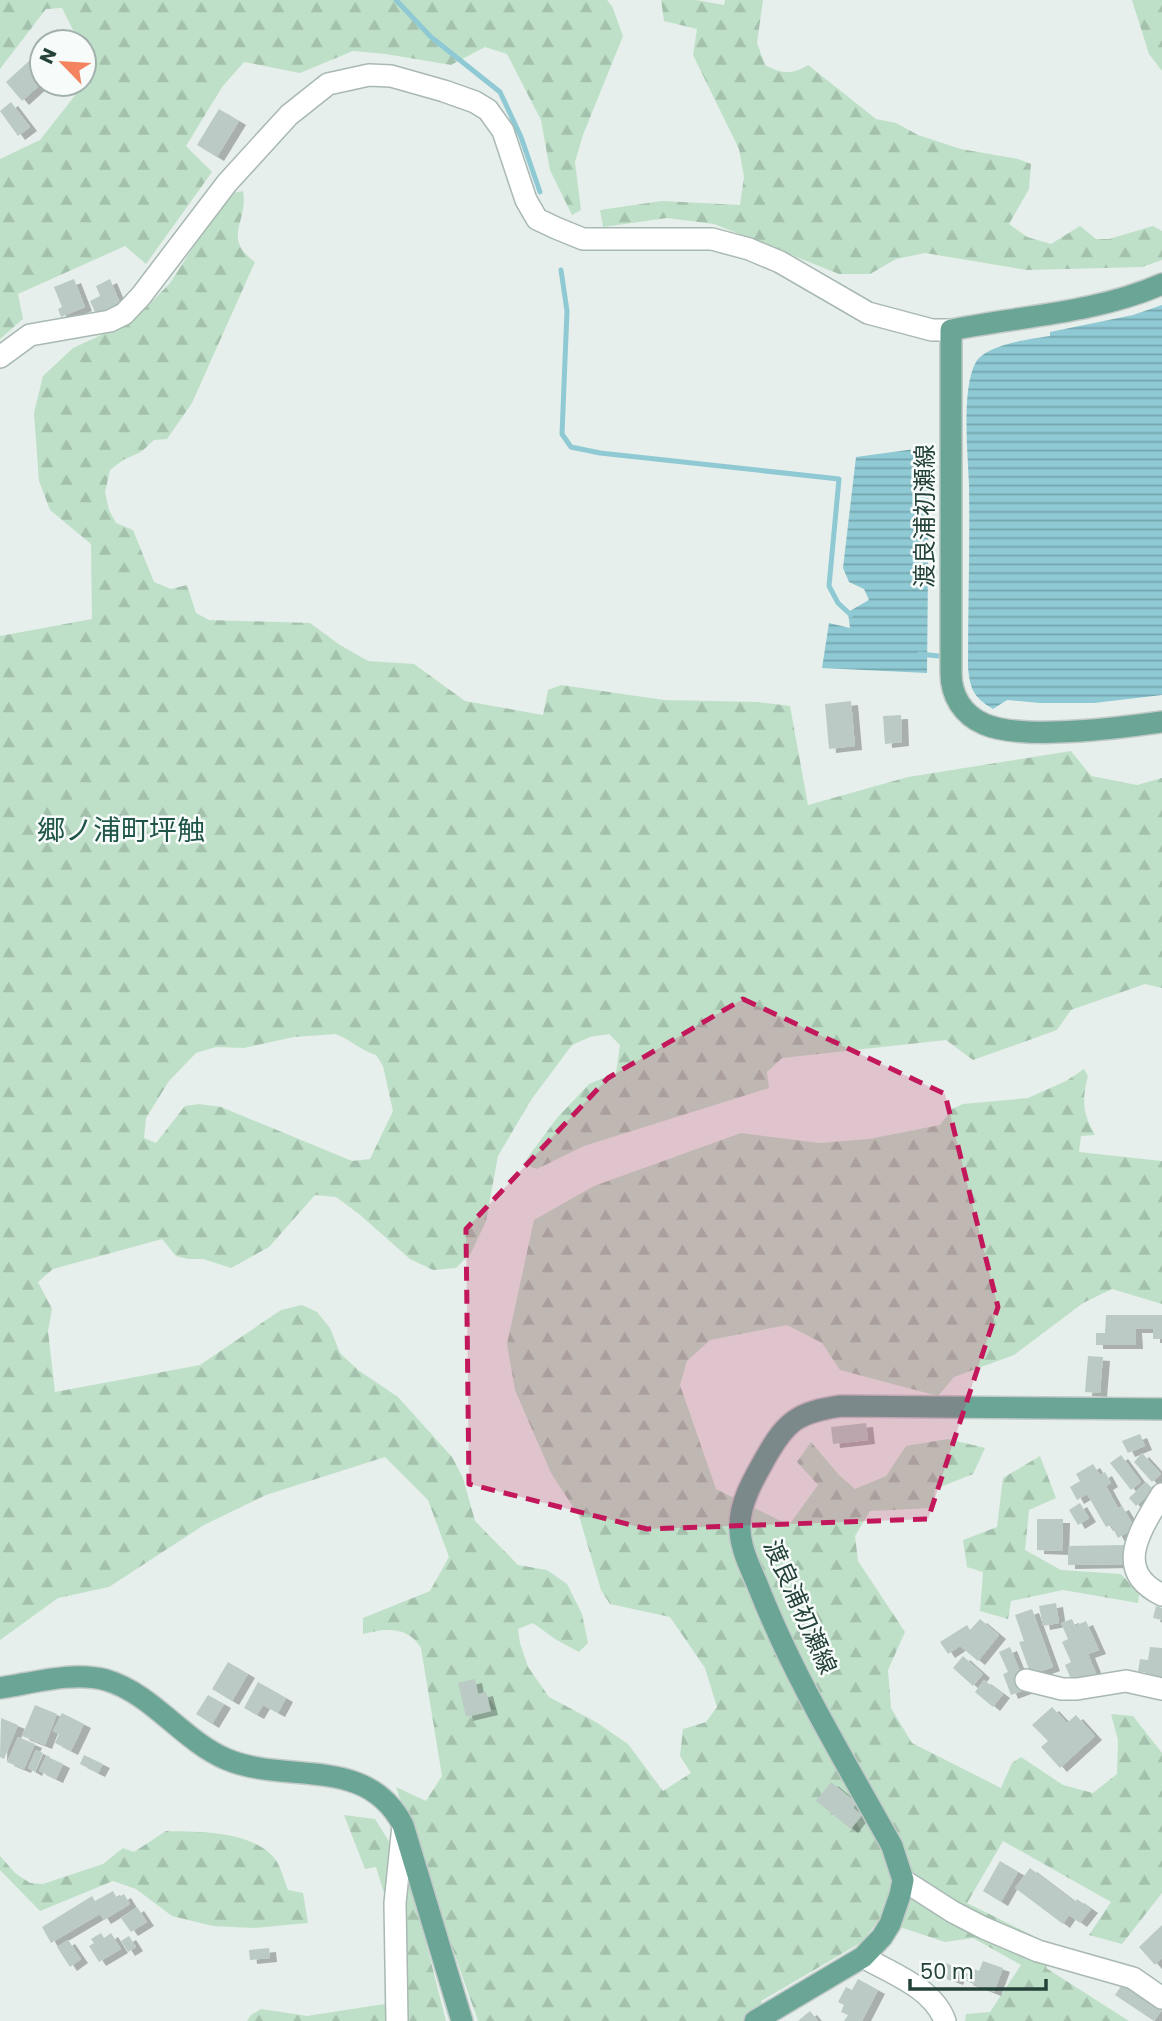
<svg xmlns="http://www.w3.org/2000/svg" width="1162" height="2021" font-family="Poppins,'Noto Sans JP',sans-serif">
	<defs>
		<pattern id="forest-firs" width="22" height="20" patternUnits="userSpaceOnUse" patternTransform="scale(1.75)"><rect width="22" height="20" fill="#bfe0c8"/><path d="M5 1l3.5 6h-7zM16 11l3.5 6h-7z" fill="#a4c1ad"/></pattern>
		<pattern id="water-rules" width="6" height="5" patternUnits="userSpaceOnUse" patternTransform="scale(1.75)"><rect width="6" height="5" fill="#8ec9d4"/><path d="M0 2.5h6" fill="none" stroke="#74a5ad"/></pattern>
		<filter id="shadow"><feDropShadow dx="7" dy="4" stdDeviation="0" flood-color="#0004"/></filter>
	</defs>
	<rect width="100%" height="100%" fill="#e6efeb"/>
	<g fill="url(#forest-firs)" fill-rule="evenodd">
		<path d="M0,0H607L612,6L623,36L583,135L575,162L581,210L572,215L550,170L541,120L507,54L485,47L451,65L386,54L353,51L300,73L244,62L222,87L186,146L212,172L146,264L125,246L18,294L23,319L0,339V159L40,140L84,84L87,58L84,42H79L62,8L46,9L0,69Z"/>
		<path d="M661,0H696L724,5L725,0H763L757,43L765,65C781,74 792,75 808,65L876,119L896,123L918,135L961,149L1018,159L1031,164L1029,189L1009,224L1027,237L1051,244L1080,226L1096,239H1109L1153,226L1162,231V260L1142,267L1027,270L925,253L896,259L870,274H839L714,224L667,218L603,227L600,210L662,201L740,205L744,177L739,149L693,55L697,29L664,21Z"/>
		<path d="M1132,0H1162V71L1149,54Z"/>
		<path d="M243,191C249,222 221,237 255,262L192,403L167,439L154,440L141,452L123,460L110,470L105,492L109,510L116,523L133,530L154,582L171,589L187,585L196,613L209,620L310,623L340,645L368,661L414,664L465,701L543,715L548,690L561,685L664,700L758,702L790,706L808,805L908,777L1071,751L1091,776L1137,785L1162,778V988L1145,984L1071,1010L1057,1030L973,1060L946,1040L782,1058L767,1072L769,1088L584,1146L537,1169L523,1164L557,1118L589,1084L616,1073L620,1045L609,1034L590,1037L572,1045L531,1100L498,1156L486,1221L471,1253L456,1268L433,1270L410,1259L359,1214L336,1197L315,1195L269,1247L231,1268L203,1259H188L176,1256L162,1239L53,1269L38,1282L52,1309L48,1331L55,1392L200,1365L281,1310L302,1305L317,1312L330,1328L340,1353L358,1370L398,1397L452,1457L463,1478L475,1521L518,1565L547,1570L567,1584L582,1614L588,1643L579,1652L555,1639L533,1623L518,1629L520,1643L528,1667L549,1697L596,1722L628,1744L663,1791L691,1773L680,1756L683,1729L706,1722L717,1707L705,1668L670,1617L610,1604L601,1590L579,1516L551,1473L515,1390L507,1344L534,1220L594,1186L741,1133L819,1143L869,1139L940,1125L952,1109L963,1104L1028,1098L1066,1081L1084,1069L1088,1076C1082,1099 1082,1113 1095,1135L1081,1136L1079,1152L1162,1161V1304L1112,1289L1083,1303L1014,1355L954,1377L938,1396L840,1370L822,1343L787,1325L710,1340L687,1361L680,1385L716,1489L789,1525L818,1485L797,1462L811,1442L839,1475L855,1489L886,1476L906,1446L948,1439L985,1448L973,1474L935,1489L933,1508L870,1511L855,1536L858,1561L905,1632L888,1670L891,1708L912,1743L1001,1788L1012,1763L1021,1757L1063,1785L1093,1793L1117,1774L1118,1740L1111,1714L1133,1716L1162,1753V1893L1122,1944L1089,1935L1111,1902L1003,1841L967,1903L1056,1947L1046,1968L1129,2021H965L966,2014L990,2012L1021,1965L973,1938L945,1942L879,1920L862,1942L761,2001L772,2021H478L396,1787L426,1801L442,1776L421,1648C408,1626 386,1628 363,1634V1618L430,1591L449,1557L428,1500L385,1457L266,1495L204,1525L109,1587L58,1598L0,1640V636L92,619L91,544L50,510L39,481L34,413L43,376L73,348L112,330L144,310L170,283L201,235L232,193ZM336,1034C351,1040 360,1050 376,1055L383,1066L393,1111L370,1159L352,1161L221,1107L199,1104L185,1106L156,1143L144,1138L146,1118L169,1081L196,1053L216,1047L244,1048L294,1037Z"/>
		<path d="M1040,1456L1056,1498L1029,1510L1025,1550L1061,1570L1121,1574L1139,1594L1138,1603L1063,1590L1011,1601L1008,1619L980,1611L983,1572L967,1567L963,1540L997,1527L1003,1478Z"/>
		<path d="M344,1815L375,1819L408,1872L446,2021H247L251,2015L261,2009L307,2016L391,2003L386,1900L376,1867L365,1869Z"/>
		<path d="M166,1831C199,1832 252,1830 275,1859C281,1867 284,1880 288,1890L303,1893L308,1923L254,1928L213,1926L172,1916L136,1889L113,1881L40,1911L0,1870V1856L15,1873L30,1883L43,1884L103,1864L123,1848L134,1852Z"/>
	</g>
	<g fill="url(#water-rules)">
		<path d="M1162,305V695L1094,703H1040L1007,700L993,709C973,697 970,689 968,667C968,606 970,545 969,485C968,454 961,388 976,362C987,344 1031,339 1050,336V332L1133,315Z"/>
		<path d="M915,449L925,459L929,468L927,673L822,668L829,623L850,628L848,612L869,600L864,589L849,582L843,568L856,457Z"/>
	</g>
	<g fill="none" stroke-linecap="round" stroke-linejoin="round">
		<g stroke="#8ec9d4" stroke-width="5">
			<path d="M396,0L431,37L500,92L521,137L540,192"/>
			<path d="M561,270L567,311L562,434L571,447L600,453L839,479L829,586L838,603L851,615"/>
			<path d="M920,654L938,656"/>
		</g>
	</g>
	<g fill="#bbcac4" filter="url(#shadow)">
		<path d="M57,29L69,42H43Z"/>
		<path d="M29,61L42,75V83L22,101L6,82Z"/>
		<path d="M11,102L30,127L18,136L0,111Z"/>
		<path d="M219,109L239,121L217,157L197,145Z"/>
		<path d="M74,279L85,307L61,317L58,309L62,307L54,287Z"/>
		<path d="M110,279L120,303L96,314L90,301L100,296L96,286Z"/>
		<path d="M851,701L855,746L829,749L825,704Z"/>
		<path d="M901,715L902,742L885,744L883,716Z"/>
		<path d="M1106,1315H1162V1339H1153V1329H1135L1136,1345H1096V1333H1105Z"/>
		<path d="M1088,1356L1103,1357L1100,1393L1085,1392Z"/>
		<path d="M866,1423L868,1440L833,1444L831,1427Z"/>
		<path d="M1140,1434L1145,1446L1128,1453L1122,1441Z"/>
		<path d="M1142,1453L1161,1474L1152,1482L1134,1462Z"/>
		<path d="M1121,1455L1141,1482L1131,1490L1110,1463Z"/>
		<path d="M1093,1464L1100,1475L1105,1472L1111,1483L1106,1486L1118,1508L1122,1506L1135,1528L1118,1538L1111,1525L1106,1527L1087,1494L1077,1500L1070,1487L1080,1481L1076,1474Z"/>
		<path d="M1146,1482L1154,1490L1136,1506L1129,1498Z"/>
		<path d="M1080,1503L1089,1518L1078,1525L1069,1510Z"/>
		<path d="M1037,1519H1063L1062,1551L1037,1550Z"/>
		<path d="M1125,1545V1564L1068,1565V1546Z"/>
		<path d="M1056,1603L1059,1623L1043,1626L1039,1606Z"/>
		<path d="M1156,1606L1162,1608V1620L1153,1618Z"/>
		<path d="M1032,1609L1053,1667L1031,1675L1019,1642L1024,1641L1015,1615Z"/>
		<path d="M980,1619L999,1635L978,1661L960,1646L948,1654L940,1642L967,1625L970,1630Z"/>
		<path d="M1072,1619L1075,1626L1086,1621L1099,1650L1088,1654L1097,1676L1074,1686L1065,1665L1071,1662L1062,1642L1068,1639L1061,1623Z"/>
		<path d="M1010,1647L1027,1689L1011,1695L1003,1674L1008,1672L999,1652Z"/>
		<path d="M1150,1647L1162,1648V1680L1144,1678L1145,1672H1138L1140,1659L1148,1660Z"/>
		<path d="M963,1656L983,1674L973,1686L953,1668Z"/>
		<path d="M228,1662L248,1674L232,1701L212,1689Z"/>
		<path d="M475,1679L478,1694L486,1692L491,1711L466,1717L458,1683Z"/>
		<path d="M984,1680L1003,1694L993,1707L975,1692Z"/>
		<path d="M258,1682L286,1698L278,1713L263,1705L257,1715L244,1708Z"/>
		<path d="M208,1695L224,1704L212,1724L196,1714Z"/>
		<path d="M35,1705L57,1714L45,1745L22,1736Z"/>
		<path d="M1052,1707L1067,1723L1076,1715L1095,1736L1060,1768L1041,1747L1048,1741L1032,1725Z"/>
		<path d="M62,1713L84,1724L71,1751L55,1743L59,1734L53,1731Z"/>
		<path d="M1,1718L18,1725L4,1759L0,1757Z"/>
		<path d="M18,1737L35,1744L24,1769L7,1762Z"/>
		<path d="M36,1750L43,1753L35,1772L28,1768Z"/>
		<path d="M84,1755L103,1764L98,1773L80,1764Z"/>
		<path d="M46,1756L63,1764L56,1779L39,1771Z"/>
		<path d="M831,1782L857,1803L853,1808L862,1815L851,1829L816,1801Z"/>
		<path d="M1000,1861L1018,1872L1001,1902L983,1891Z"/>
		<path d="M1030,1868L1075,1902L1077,1899L1091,1909L1080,1923L1069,1915L1063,1924L1015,1888Z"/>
		<path d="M113,1891L117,1898L124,1894L130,1904L104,1920L100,1914L51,1943L42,1927L92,1896L95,1901Z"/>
		<path d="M137,1907L147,1922L131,1932L121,1918Z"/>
		<path d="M1162,1925V1958L1155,1965L1139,1947Z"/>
		<path d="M101,1933L104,1938L111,1933L121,1949L99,1962L89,1946L94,1943L91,1939Z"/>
		<path d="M129,1936L136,1947L128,1952L121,1941Z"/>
		<path d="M68,1940L81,1959L70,1967L57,1947Z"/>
		<path d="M269,1948L270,1958L250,1960L249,1950Z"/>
		<path d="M983,1961L1003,1968L994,1992L966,1981L971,1968L979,1971Z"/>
		<path d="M946,1963L961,1970L956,1981L940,1975Z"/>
		<path d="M858,1979L878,1990L862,2021H844L848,2015L841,2012L844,2005L838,2002L846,1987L852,1990Z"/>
		<path d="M1124,1982L1162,2010L1154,2021L1115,1995Z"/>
		<path d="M810,2011L818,2021H798Z"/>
	</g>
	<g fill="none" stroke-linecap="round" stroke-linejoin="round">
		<g stroke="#a8b8b2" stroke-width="24">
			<g id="minor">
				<path d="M0,357L30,335L110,321L124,314L141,296L227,183L289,115L328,84L369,75L391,76L444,91L475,102L488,110L503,131L526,200L537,219L556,228L583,239H712L749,249L780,262L868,313L932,330H951"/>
				<path d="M1162,1494C1142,1528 1111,1570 1162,1595"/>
				<path d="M1026,1680L1062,1689H1077L1126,1681L1162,1689"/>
				<path d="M903,1880L953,1912L984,1928L1038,1951L1133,1978L1162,1998"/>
				<path d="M863,1957C893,1974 933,1988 945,2021"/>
				<path d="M397,2021L395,1903L403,1825"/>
			</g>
		</g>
		<g stroke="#c2cac8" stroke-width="24">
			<g id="major">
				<path d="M1162,284C1096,313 1021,316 951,330V673C951,696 963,715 984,724C1023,741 1119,728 1162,722"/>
				<path d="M0,1688C33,1683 73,1671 106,1680C153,1694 182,1740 226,1759C287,1785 366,1754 403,1825L462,2021"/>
				<path d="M755,2021L863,1957L882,1937L890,1924L900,1895L903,1880L892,1846C845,1761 793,1676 758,1586C750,1567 739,1546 740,1525C740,1501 755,1477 766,1457C787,1420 799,1412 841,1406L1162,1409"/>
			</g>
		</g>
		<use href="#minor" stroke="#fff" stroke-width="21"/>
		<use href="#major" stroke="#6aa596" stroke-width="21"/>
	</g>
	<path fill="#c2185b" fill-opacity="0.2" stroke="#c2185b" stroke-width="5" stroke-dasharray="14 9" stroke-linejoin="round" d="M743,999L945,1094L998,1307L928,1519L647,1529L469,1484L466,1229L608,1078Z"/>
	<g text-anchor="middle" stroke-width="5" stroke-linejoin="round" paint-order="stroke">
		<g font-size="24" fill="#24423a" stroke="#f7fbf9">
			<text transform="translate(925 516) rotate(-90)" y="8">渡良浦初瀬線</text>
			<text transform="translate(800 1607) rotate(66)" y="8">渡良浦初瀬線</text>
		</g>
		<g font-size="28" fill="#1f5548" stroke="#f7fbf9">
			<text x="121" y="840">郷ノ浦町坪触</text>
		</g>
	</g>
	<g transform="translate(63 63) rotate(295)"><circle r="33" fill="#f7fbf9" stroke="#a3b1ad" stroke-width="2"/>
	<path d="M0-5L12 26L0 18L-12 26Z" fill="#f4845f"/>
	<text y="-10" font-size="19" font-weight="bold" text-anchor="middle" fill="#24423a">N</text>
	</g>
	<path d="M910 1979v10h136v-10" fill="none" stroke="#24423a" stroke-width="3.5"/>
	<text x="920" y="1979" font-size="21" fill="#24423a" stroke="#f7fbf9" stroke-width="5" paint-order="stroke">50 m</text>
</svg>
